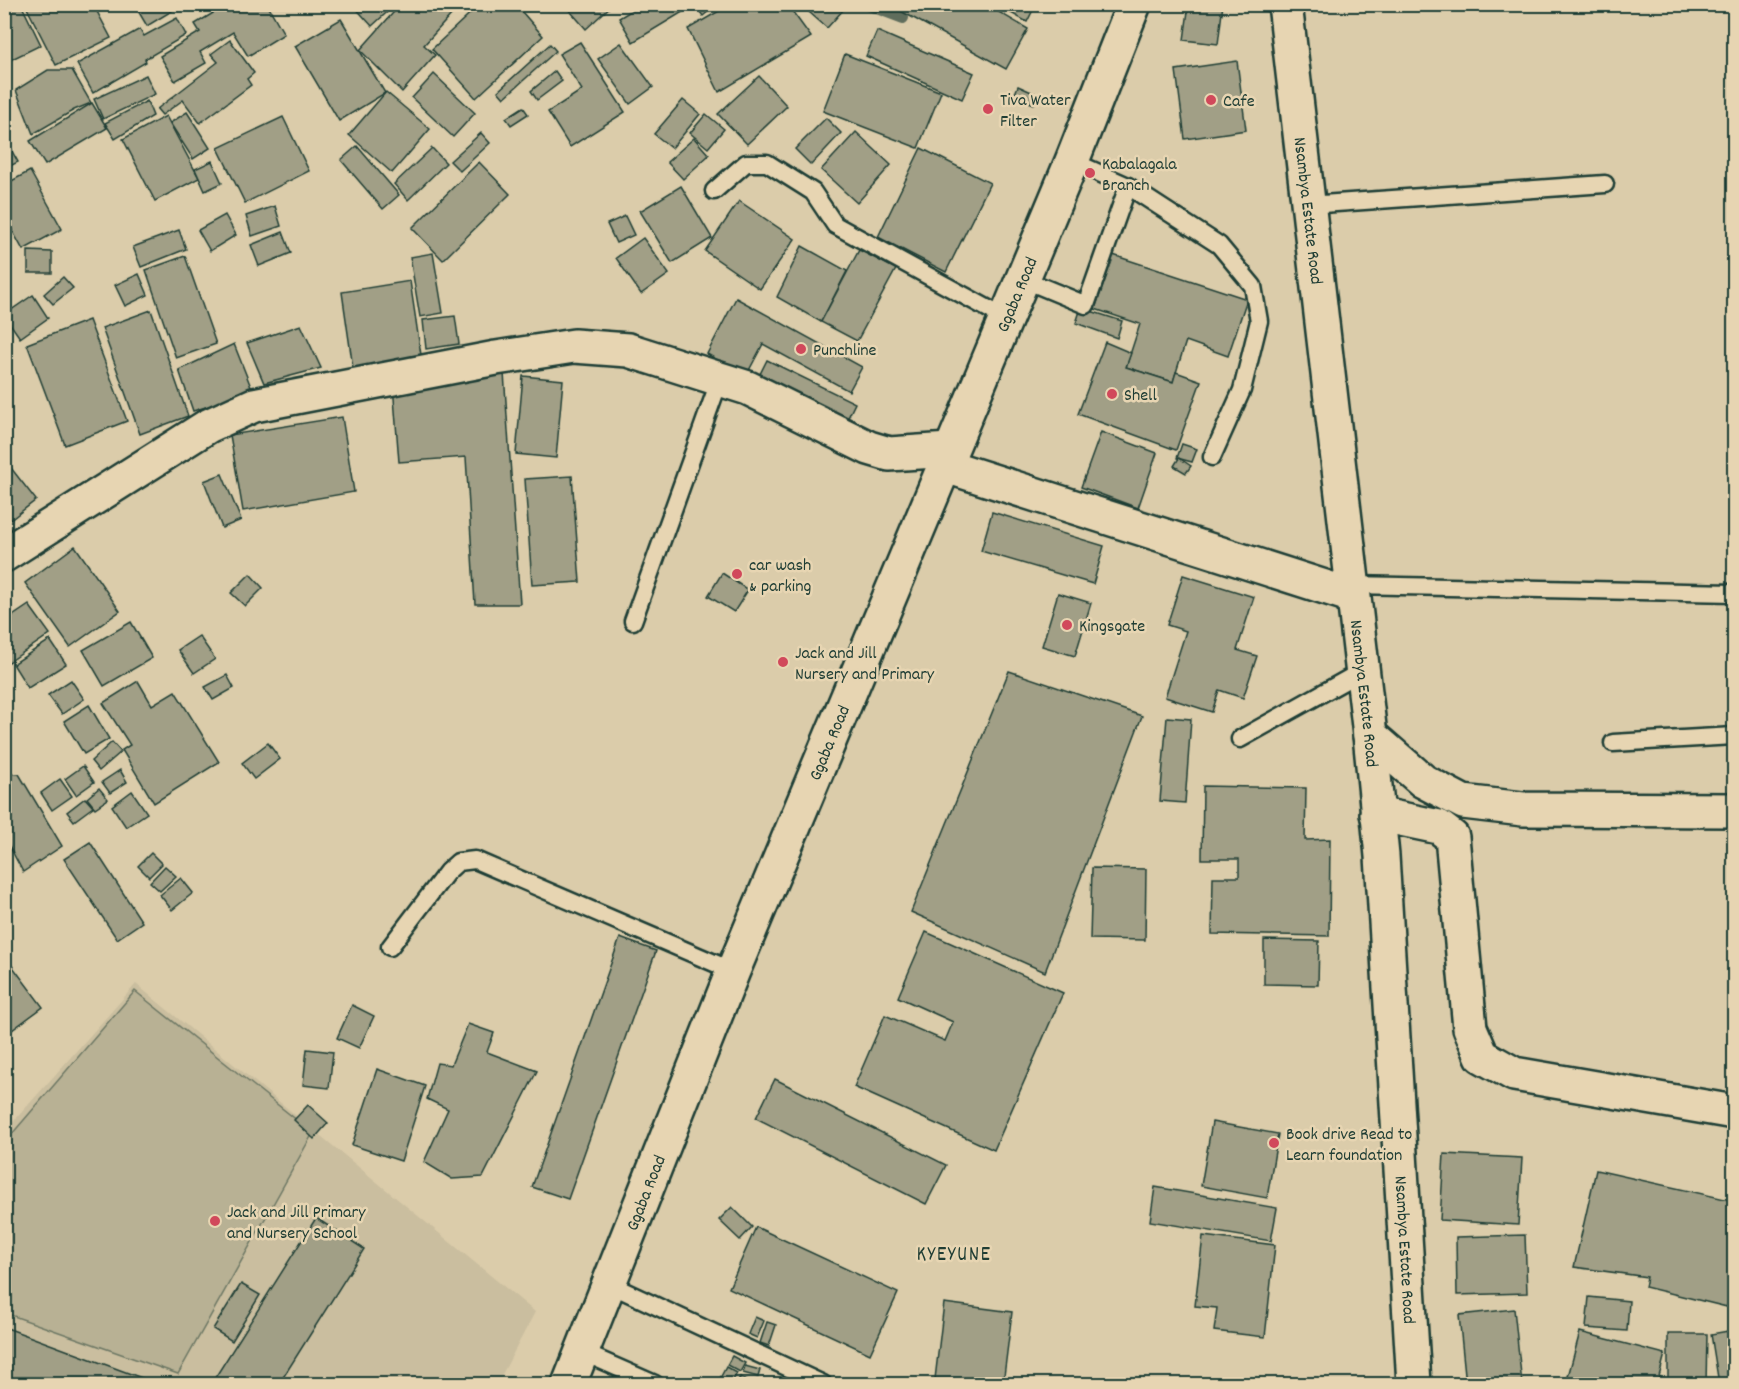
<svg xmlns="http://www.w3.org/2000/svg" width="1739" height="1389" font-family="Dekko,sans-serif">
	<rect width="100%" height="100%" fill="#dbccaa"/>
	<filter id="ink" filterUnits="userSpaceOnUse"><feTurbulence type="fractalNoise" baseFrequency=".0167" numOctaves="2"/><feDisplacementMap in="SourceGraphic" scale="12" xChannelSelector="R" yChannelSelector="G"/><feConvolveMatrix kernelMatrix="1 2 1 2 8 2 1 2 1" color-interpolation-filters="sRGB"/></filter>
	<g filter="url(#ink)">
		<path fill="#cabe9f" d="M136,984L535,1312L497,1384H5V1131Z"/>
		<path fill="#b8b194" stroke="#6c7764" stroke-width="1.5" d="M135,991L313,1133L178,1374L5,1313V1142Z"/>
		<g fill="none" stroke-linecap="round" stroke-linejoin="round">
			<path stroke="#5f6d5c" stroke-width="12" d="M866,4L903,18"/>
		</g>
		<g fill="#a19f86" stroke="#1f3d34" stroke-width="1.5">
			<path d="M4,4H21L41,45L10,60L4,48Z"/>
			<path d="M25,4H93L111,38L56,65Z"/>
			<path d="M134,4H172L175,9L147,26Z"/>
			<path d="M228,4H267L284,34L248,56L233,32L200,52L206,63L175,81L160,56L200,32L195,24Z"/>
			<path d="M352,4H396L372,26Z"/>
			<path d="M401,4H441L452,14L424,45L435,55L402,92L360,50Z"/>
			<path d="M480,4H515L543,36L476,98L432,49Z"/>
			<path d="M564,4H613L586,29Z"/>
			<path d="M642,4H682L686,10L633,42L619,18Z"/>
			<path d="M694,4H717L703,16Z"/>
			<path d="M731,4H787L811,37L719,92L688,29Z"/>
			<path d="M800,4H839L844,9L827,28Z"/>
			<path d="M888,4H985L1028,29L1006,69Z"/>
			<path d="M995,4H1036L1027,22Z"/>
			<path d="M1189,4H1223L1218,44L1184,40Z"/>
			<path d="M177,18L186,35L145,59L146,62L93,93L77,64L140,29L144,36Z"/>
			<path d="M341,19L385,93L339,121L295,46Z"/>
			<path d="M877,31L974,73L962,99L866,56Z"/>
			<path d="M230,40L254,73L247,79L251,85L200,123L183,100L162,115L157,109L218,62L211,54Z"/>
			<path d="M580,42L625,112L570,147L548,112L582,90L559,54Z"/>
			<path d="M621,43L653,87L630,104L598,59Z"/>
			<path d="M550,44L556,51L504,98L498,91Z"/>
			<path d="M845,54L941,92L918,148L823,111Z"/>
			<path d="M1237,61L1246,130L1185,139L1176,70Z"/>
			<path d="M48,70H72L91,103L74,110L33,134L16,90Z"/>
			<path d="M555,71L562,81L537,100L531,91Z"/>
			<path d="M434,74L475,113L453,137L412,98Z"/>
			<path d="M146,75L155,94L103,119L94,99Z"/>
			<path d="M759,76L787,106L747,144L718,114Z"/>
			<path d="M1018,86L1038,95L1034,104L1014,96Z"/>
			<path d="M386,92L430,129L392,173L349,135Z"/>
			<path d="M683,100L700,114L672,148L654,134Z"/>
			<path d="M147,101L153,116L115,139L105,123Z"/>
			<path d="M92,103L107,128L45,165L30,141Z"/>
			<path d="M523,107L528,114L511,125L506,118Z"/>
			<path d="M187,112L210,148L193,159L170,123Z"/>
			<path d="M706,114L724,129L708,148L690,133Z"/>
			<path d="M166,116L199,178L155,201L123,139Z"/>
			<path d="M283,117L309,171L245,203L218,148Z"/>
			<path d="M826,118L841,133L811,165L795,149Z"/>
			<path d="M856,132L891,165L857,203L821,170Z"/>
			<path d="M481,133L490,143L460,171L450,161Z"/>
			<path d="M4,137L18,162L4,169Z"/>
			<path d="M694,138L709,155L683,179L667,162Z"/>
			<path d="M357,146L399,195L383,209L341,160Z"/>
			<path d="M432,148L446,163L408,200L394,184Z"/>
			<path d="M921,148L990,183L946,272L878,237Z"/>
			<path d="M212,161L222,183L205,191L195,169Z"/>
			<path d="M479,162L510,194L443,260L412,228Z"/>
			<path d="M30,171L62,229L23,250L4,215V185Z"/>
			<path d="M681,186L712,238L672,263L640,211Z"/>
			<path d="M739,201L795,239L760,289L705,251Z"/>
			<path d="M275,206L281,226L252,236L246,216Z"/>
			<path d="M225,215L236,235L210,251L198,230Z"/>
			<path d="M625,216L634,235L616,243L607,224Z"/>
			<path d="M179,230L186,249L141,267L133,247Z"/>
			<path d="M283,232L291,253L259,266L251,245Z"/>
			<path d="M643,238L669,274L641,294L616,258Z"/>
			<path d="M802,246L847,271L821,322L777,297Z"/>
			<path d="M859,250L896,269L857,341L821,322Z"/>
			<path d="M28,251L52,252V273H28Z"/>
			<path d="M433,253L443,313L420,317L410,257Z"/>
			<path d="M1113,255L1247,299L1228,356L1186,341L1173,382L1126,367L1140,324L1095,309Z"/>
			<path d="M185,256L216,344L176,358L146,270Z"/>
			<path d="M139,274L148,295L125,306L115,285Z"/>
			<path d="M63,277L73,288L53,304L44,294Z"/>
			<path d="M410,281L421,355L353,368L342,292Z"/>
			<path d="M33,295L48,318L20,338L4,315Z"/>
			<path d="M736,298L862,367L849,391L763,344L746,376L707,354Z"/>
			<path d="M1081,308L1122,321L1117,338L1076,323Z"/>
			<path d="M151,310L188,416L140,434L102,328Z"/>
			<path d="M455,316L459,344L426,349L423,320Z"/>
			<path d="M89,320L127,421L65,445L27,344Z"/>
			<path d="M301,325L321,368L264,383L247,343Z"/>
			<path d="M1105,342L1131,353L1126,367L1173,382L1176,372L1201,381L1176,450L1078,414Z"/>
			<path d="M234,344L253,392L193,411L179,370Z"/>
			<path d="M767,360L855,403L843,428L755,384Z"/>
			<path d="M504,373L520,604H475L466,457L399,462L393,385Z"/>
			<path d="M523,376L563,380L556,458L516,454Z"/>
			<path d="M342,417L354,492L243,511L230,435Z"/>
			<path d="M1101,432L1157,453L1138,508L1081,487Z"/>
			<path d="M1182,444L1197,449L1192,462L1177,458Z"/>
			<path d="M1179,458L1191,466L1186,473L1174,466Z"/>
			<path d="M4,459L36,500L4,525Z"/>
			<path d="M222,474L241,520L222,528L204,481Z"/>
			<path d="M572,476L580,582L532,585L525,479Z"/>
			<path d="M992,512L1104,546L1093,584L981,551Z"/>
			<path d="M75,546L120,611L70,647L25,583Z"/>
			<path d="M722,573L748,590L734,612L708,596Z"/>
			<path d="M250,574L263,588L245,606L231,593Z"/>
			<path d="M1183,575L1254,597L1237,650L1257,656L1243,698L1219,690L1212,712L1165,697L1186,631L1167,625Z"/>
			<path d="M1058,593L1091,603L1075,656L1042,646Z"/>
			<path d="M29,605L50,634L6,664L4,662V622Z"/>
			<path d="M131,622L152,658L104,686L83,650Z"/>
			<path d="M199,636L215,659L194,673L178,650Z"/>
			<path d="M50,640L66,664L28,688L13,664Z"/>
			<path d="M1009,671L1142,716L1045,972L911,912Z"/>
			<path d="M227,675L234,688L213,700L205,687Z"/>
			<path d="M71,680L84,699L62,714L48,695Z"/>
			<path d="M138,681L152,705L175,691L219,762L154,803L122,750L130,745L103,703Z"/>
			<path d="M89,705L109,739L84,754L64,721Z"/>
			<path d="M1167,717L1191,719L1185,803L1160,801Z"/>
			<path d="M112,742L121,752L99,771L91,761Z"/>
			<path d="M268,743L280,759L254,779L242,763Z"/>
			<path d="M83,766L94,782L76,795L65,779Z"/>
			<path d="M120,770L127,782L110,793L102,782Z"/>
			<path d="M4,773L19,774L62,846L23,872L4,836Z"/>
			<path d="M60,779L72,796L52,810L41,793Z"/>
			<path d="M1203,786L1306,788L1305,840L1330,839L1329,936L1212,934L1213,877H1239V859H1202Z"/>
			<path d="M99,788L108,799L95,808L87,798Z"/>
			<path d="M132,791L147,813L126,827L112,806Z"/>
			<path d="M85,798L93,807L74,821L67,812Z"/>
			<path d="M90,842L142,922L117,939L64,859Z"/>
			<path d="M151,853L162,864L149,877L138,866Z"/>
			<path d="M165,866L176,876L160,891L150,882Z"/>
			<path d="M1092,868L1146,869L1145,940L1090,939Z"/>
			<path d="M181,878L193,893L172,910L160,895Z"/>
			<path d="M926,932L1063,993L994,1150L854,1087L885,1015L945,1041L953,1022L898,997Z"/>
			<path d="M620,938L656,951L568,1199L532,1187Z"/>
			<path d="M1264,940L1319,941L1318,985L1264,984Z"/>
			<path d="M4,955L43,1007L4,1036Z"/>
			<path d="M352,1005L374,1016L359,1048L337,1038Z"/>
			<path d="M468,1024L494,1033L487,1052L537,1071L483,1177L452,1179L424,1162L448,1109L427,1099L437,1063L451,1065Z"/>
			<path d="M307,1049L333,1052L329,1088L303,1085Z"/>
			<path d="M377,1069L425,1086L401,1161L352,1145Z"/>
			<path d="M775,1079L946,1165L926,1204L756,1118Z"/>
			<path d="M308,1105L328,1123L314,1139L294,1120Z"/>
			<path d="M1212,1122L1278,1134L1267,1198L1201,1186Z"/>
			<path d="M1444,1154L1522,1158L1518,1225L1440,1220Z"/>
			<path d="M1596,1170L1734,1201V1274L1727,1307L1645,1287L1647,1277L1574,1267Z"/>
			<path d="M1155,1187L1277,1208L1271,1241L1150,1221Z"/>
			<path d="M732,1207L752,1227L740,1240L719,1220Z"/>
			<path d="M316,1218L364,1249L279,1384H211Z"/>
			<path d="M756,1227L898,1293L870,1354L729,1288Z"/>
			<path d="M1525,1235L1527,1293L1457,1295L1456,1237Z"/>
			<path d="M1203,1236L1275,1245L1265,1337L1214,1331L1217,1308L1195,1306Z"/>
			<path d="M241,1284L260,1295L232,1341L213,1329Z"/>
			<path d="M1589,1297L1629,1301L1627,1331L1586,1328Z"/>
			<path d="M944,1303L1012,1312L1003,1384H979L935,1379Z"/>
			<path d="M1514,1309L1522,1384H1466L1459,1315Z"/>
			<path d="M755,1317L764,1321L757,1338L748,1334Z"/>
			<path d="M767,1322L776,1325L769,1346L760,1343Z"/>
			<path d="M4,1327L158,1384H4Z"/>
			<path d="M1734,1330V1384H1719L1711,1334Z"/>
			<path d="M1580,1332L1665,1354L1657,1384H1566Z"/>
			<path d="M1668,1334H1707L1706,1384H1668Z"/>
			<path d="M732,1356L745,1363L740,1372L727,1365Z"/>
			<path d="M745,1366L760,1370L758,1377L743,1373Z"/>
			<path d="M726,1367L737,1373L731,1384H717Z"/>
			<path d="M740,1377L750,1383L749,1384H736Z"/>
		</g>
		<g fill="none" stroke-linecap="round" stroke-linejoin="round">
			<g stroke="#1f3d34" stroke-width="21">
				<g id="lane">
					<path d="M1128,186L1219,245L1253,286L1259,321L1242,390L1212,457"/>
					<path d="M714,191L746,163H767L813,192L835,225L1007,319"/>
					<path d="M1308,205L1605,184"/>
					<path d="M1023,279L1086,305L1128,186L1072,161"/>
					<path d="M1352,585L1734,593"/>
					<path d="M633,621L720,379"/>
					<path d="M1240,739L1362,671"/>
					<path d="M1613,743L1734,736"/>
					<path d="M390,947L447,872L458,862L475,860L733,971"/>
					<path d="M609,1284L823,1384"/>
					<path d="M582,1352L655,1384"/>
				</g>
			</g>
			<g stroke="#1f3d34" stroke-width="38">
				<g id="street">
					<path d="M946,466L1353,596"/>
					<path d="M4,555L208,426L254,405L496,358L574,346L628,350L748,388L869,448L889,454L950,450"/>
					<path d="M1370,735L1423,781L1463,802L1523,809L1734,810"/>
					<path d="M1377,814L1439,827L1452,837L1470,1028L1482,1056L1514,1074L1734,1112"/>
				</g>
			</g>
			<g stroke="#1f3d34" stroke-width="38">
				<g id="secondary">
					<path id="s1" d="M1285,4L1370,735L1382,856L1414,1384"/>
					<path id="s2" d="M569,1384L733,971L1072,161L1134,4"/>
				</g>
			</g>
			<use href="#lane" stroke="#e7d5b2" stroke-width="16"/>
			<use href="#street" stroke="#e7d5b2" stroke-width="33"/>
			<use href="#secondary" stroke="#e7d5b2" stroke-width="33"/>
		</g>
	</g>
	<g fill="#d1495b" stroke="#e7d5b2" stroke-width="2">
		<circle cx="1211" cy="100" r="6"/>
		<circle cx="988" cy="109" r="6"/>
		<circle cx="1090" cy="173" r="6"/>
		<circle cx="801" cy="349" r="6"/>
		<circle cx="1112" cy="394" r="6"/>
		<circle cx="737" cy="574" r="6"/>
		<circle cx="1067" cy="625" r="6"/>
		<circle cx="783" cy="662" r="6"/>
		<circle cx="1274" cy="1143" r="6"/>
		<circle cx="215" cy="1221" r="6"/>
	</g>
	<g text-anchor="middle" stroke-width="5" stroke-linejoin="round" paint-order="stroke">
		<g font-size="18" fill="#1f3d34" stroke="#e7d5b2" text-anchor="start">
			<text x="1000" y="105">Tiva Water<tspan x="1000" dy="21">Filter</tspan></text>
			<text x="1223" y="106">Cafe</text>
			<text x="1102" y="169">Kabalagala<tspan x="1102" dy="21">Branch</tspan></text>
			<text x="813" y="355">Punchline</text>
			<text x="1124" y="400">Shell</text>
			<text x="749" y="570">car wash<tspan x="749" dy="21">&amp; parking</tspan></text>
			<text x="1079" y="631">Kingsgate</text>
			<text x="795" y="658">Jack and Jill<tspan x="795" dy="21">Nursery and Primary</tspan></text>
			<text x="1286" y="1139">Book drive Read to<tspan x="1286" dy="21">Learn foundation</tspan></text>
			<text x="227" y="1217">Jack and Jill Primary<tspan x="227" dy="21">and Nursery School</tspan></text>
		</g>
		<g font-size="18" fill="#1f3d34" stroke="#e7d5b2">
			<text dy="6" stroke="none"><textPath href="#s1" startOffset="208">Nsambya Estate Road</textPath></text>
			<text dy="6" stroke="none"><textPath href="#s2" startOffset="1178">Ggaba Road</textPath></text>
			<text dy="6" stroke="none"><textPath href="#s1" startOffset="694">Nsambya Estate Road</textPath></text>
			<text dy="6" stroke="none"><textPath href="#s2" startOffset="692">Ggaba Road</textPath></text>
			<text dy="6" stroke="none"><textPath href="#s2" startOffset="206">Ggaba Road</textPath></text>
			<text dy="6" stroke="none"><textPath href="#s1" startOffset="1252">Nsambya Estate Road</textPath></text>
		</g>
		<g font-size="21" letter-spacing="1.5" fill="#1f3d34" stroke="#e7d5b2">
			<text x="954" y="1260">KYEYUNE</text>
		</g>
	</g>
	<rect width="1739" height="1389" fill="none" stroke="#e7d5b2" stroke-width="24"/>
	<rect x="12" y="12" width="1715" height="1365" fill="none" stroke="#1f3d34" stroke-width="2" filter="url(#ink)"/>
</svg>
